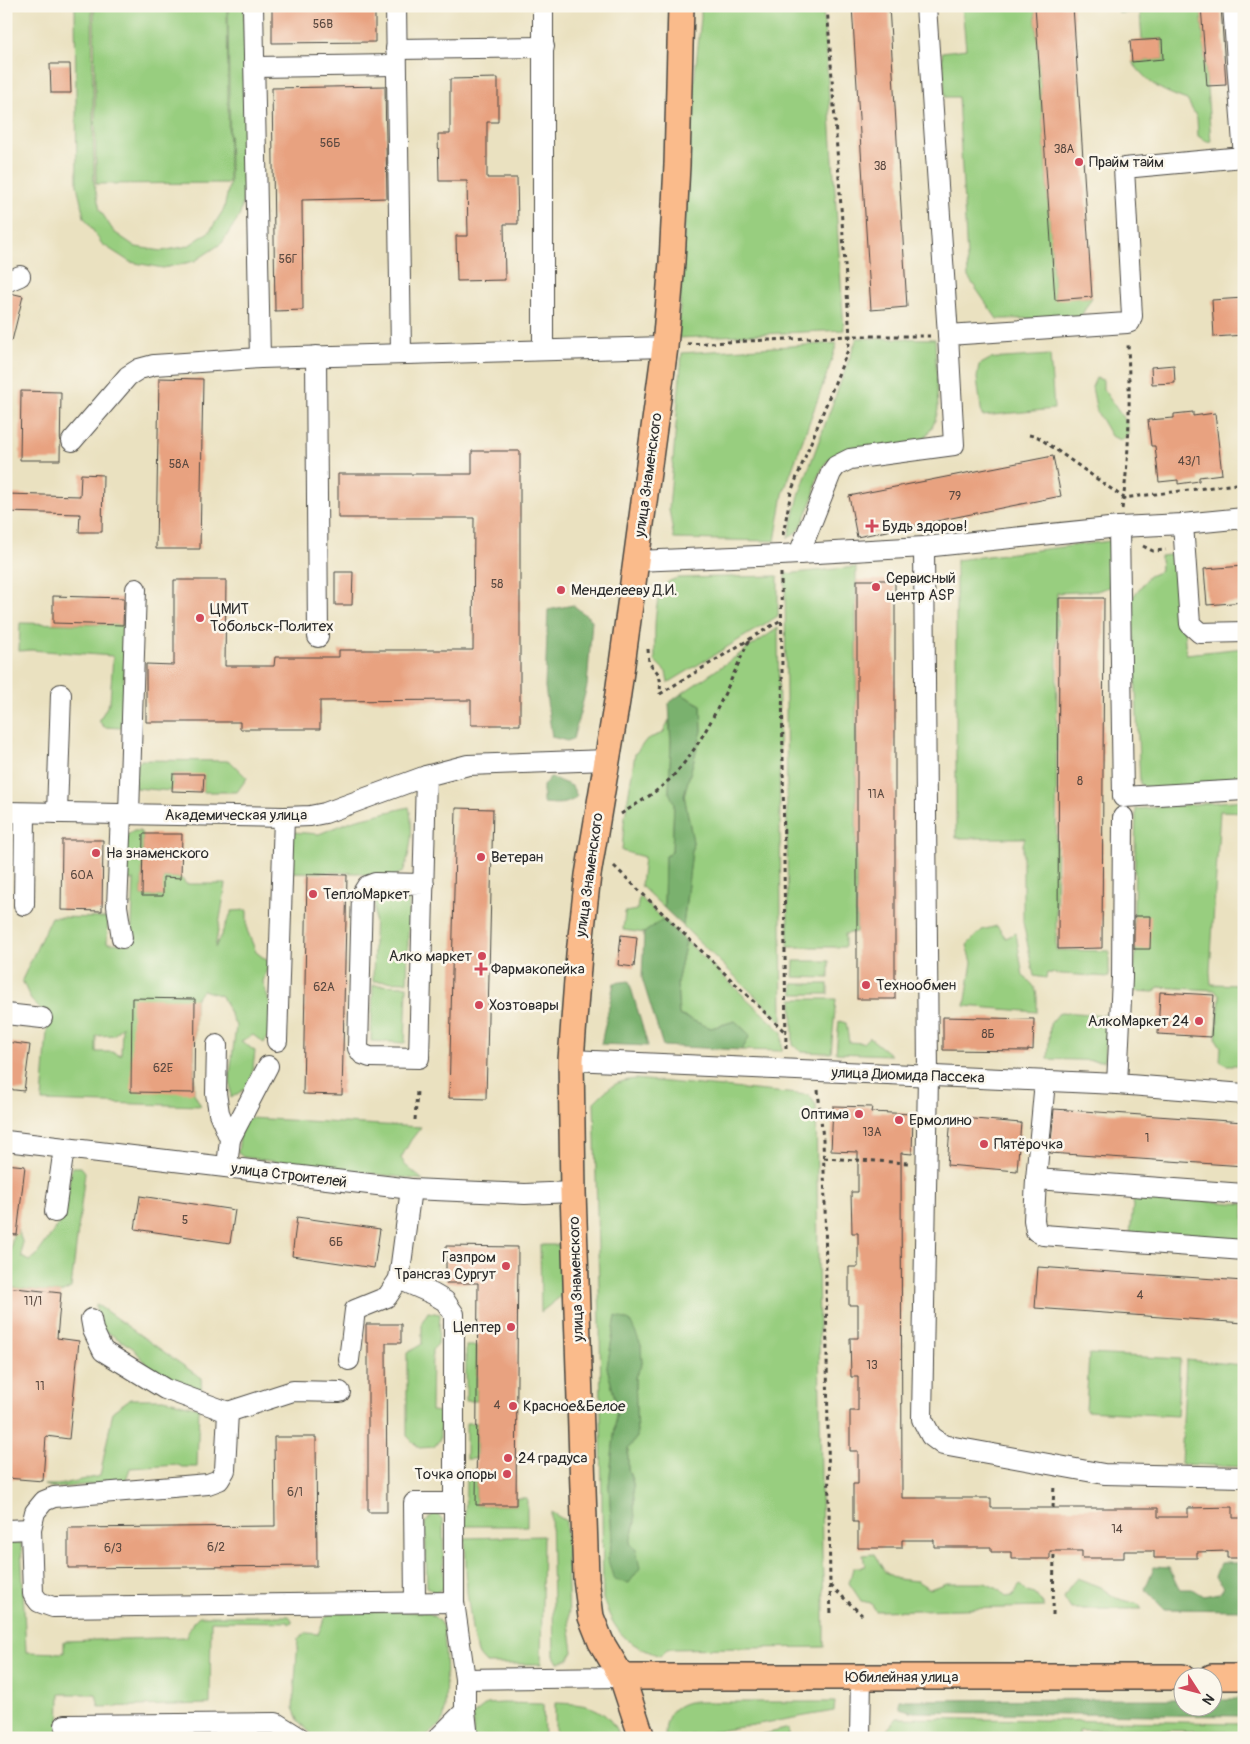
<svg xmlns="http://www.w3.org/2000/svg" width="1250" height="1744" font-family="Pangolin,sans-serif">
	<rect width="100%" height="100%" fill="#fbf7ec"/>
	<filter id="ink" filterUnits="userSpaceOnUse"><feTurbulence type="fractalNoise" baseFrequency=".02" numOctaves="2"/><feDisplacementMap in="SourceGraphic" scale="10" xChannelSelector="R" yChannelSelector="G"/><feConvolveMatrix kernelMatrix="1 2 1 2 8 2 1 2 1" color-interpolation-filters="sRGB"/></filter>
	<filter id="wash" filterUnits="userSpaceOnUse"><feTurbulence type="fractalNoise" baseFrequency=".0096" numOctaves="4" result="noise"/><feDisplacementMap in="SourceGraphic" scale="20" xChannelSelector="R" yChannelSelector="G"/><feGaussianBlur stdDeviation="1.12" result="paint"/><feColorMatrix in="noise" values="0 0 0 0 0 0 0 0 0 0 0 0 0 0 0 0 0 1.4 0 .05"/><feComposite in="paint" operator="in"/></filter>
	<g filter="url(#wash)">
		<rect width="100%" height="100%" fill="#eae1c0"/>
		<g fill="#98ce7f" stroke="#627c55" fill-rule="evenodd">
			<path d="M75,6H92L94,183L100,210L114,232L136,247L162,251L188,246L210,231L224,209L230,181L228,6H244L246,183L240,215L222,243L195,261L163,268L130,262L102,244L84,217L77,185Z"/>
			<path d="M94,6H227L229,183L96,184Z"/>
			<path d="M701,6H823L844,330L678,338L692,101L701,18Z"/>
			<path d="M962,6H1035L1055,299L1092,297L1080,318L997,319L968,277L958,97H945L942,52L966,49Z"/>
			<path d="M1119,6H1201L1211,142L1204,140L1198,136L1197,118L1187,100C1159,90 1150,85 1132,62L1163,59L1162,39L1142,40L1140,12L1119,13Z"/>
			<path d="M857,338L935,339L938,409C935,424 930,435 916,444L840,452L826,462L817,478L813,499L800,529L788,538L800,492Z"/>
			<path d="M837,343L828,371L783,494L775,541L674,539L669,509L682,353Z"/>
			<path d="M1050,355L1054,409L982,416L977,378L979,365L990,359Z"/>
			<path d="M1096,378L1103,380V389L1128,425V435L1121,440L1111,436L1097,412L1092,387Z"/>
			<path d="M1110,541L1113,558L1109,587L1097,591L1057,593L1056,950L1109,951V977L1047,973L1046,978L1034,976L1023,922V844L1025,838H956V560Z"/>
			<path d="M1178,554L1186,654L1244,648V783L1149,791L1140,784L1132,598L1149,576L1161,571L1160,556Z"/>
			<path d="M856,567V932L845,934V947H788L785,574Z"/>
			<path d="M778,576V616L668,683L666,672L655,661C655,642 653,605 662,589C666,582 671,580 678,578Z"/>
			<path d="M20,623L126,625L122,728L104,727L99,721L110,701L113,656L31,650L19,651Z"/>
			<path d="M778,628L782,1022L683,926L693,842L684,795L702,730L701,705L681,694Z"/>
			<path d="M669,720L671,742L669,792L674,802L672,852L665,857L664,908L641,886L644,857L622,851L624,823L635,754L647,739L663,733Z"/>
			<path d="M141,760L230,761L247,778L237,792H203L204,775L173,774L172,791L135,788V767Z"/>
			<path d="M1244,800V812L1220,811L1210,971L1211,984L1244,985V1065H1227L1220,1061L1221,1047L1216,1039L1220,995L1214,990L1158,987L1154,992L1132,991L1136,949H1133L1136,809Z"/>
			<path d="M409,807C414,829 411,851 403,872L394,876L376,879L359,873L287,872L292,832L319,834L354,820Z"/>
			<path d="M134,831H139L143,834L142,896H162L163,877L181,878L186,884H226L215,948L232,911L247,910V930L256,952L269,962L263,982L272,1012V1029L264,1043L253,1035L241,1041L255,1051L251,1085L231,1098L230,1074L236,1026L222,996L203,990L195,999L194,1093L201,1106L42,1101L48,1017L31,1000L22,980L51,917L108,918L107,943L131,944L134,880L123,879L127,835ZM122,1026L121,1055L112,1052H96V1036L114,1035Z"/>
			<path d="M639,896L663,919L644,933L623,930L625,912L637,910Z"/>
			<path d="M375,900H409L407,982L373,981Z"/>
			<path d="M997,926L1006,938L1016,933L1023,976C1039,988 1037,993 1037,1012L965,1006L972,962L967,945L982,930Z"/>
			<path d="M686,941L782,1032V1051L742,1050L750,1035L735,1021L711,1028L679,1015L677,983Z"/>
			<path d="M794,961H829V978L793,977Z"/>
			<rect x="793" y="984" width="35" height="10"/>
			<path d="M373,985L407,986L405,1043L371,1041Z"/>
			<path d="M792,999H836L831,1053L802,1052L793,1045Z"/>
			<path d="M1060,1012L1107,1015L1104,1061L1048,1059L1050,1024Z"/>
			<path d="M839,1021L846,1023L849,1042L863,1043L869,1037L891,1055L836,1053Z"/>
			<path d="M635,1079L809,1095L816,1105L822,1555L824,1600V1647L667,1649L660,1656C626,1644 615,1633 603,1599L600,1323L594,1102C608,1088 615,1081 635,1079ZM616,1317L641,1345L642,1364L635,1377L637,1437L628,1448V1469L633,1483L635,1522L630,1543L636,1550L608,1560L612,1539L609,1486L617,1407L607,1367Z"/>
			<path d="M248,1118L421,1127L411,1140L401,1158L405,1165L423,1180L359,1172C350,1176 338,1175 330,1169L243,1157L238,1153L241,1126Z"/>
			<path d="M73,1167H81L85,1172L71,1288L61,1293L6,1287V1256H9L15,1224L22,1241V1257L29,1261L36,1256L63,1218L71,1171Z"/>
			<path d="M1134,1195L1244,1204V1243L1130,1234Z"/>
			<path d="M540,1245H565V1293L541,1312Z"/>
			<path d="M96,1304L201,1378L202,1396L157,1376L133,1348L102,1329L96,1320Z"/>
			<path d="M428,1312L440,1314L438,1344L432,1350L431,1411L440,1412V1439L434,1447L419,1448L407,1436V1353L422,1344V1322Z"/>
			<rect x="466" y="1346" width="11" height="55"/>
			<path d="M1089,1354L1180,1359L1177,1416L1086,1411Z"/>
			<path d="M1186,1360L1244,1365V1467L1181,1464Z"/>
			<path d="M130,1399H164L199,1408L197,1467H182L178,1465L130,1468L126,1481L55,1488L44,1485H58L100,1476L113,1411Z"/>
			<path d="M466,1423H477L476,1459H466Z"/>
			<path d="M466,1480H476V1505H516V1498H527V1526H465Z"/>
			<path d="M435,1512L443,1521L444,1588L435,1593L427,1587L425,1523Z"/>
			<path d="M551,1512L566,1521L569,1623L573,1652L569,1659L558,1663L554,1656Z"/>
			<path d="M543,1536L541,1664H487L477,1653L473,1636L467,1592L465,1538Z"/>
			<path d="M6,1543H21L26,1652L64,1653V1641L186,1637L193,1622L199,1616H289L292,1620V1622L289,1624L288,1622L211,1621L210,1704L99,1707L96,1694H60L59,1738H9L10,1707L8,1695H6Z"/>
			<path d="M874,1554L885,1572L897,1579L917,1581L930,1589L946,1583H985L998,1589L1006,1597L1012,1596L1020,1585L1027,1592L1035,1594L1045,1607L876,1611L871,1603L861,1601L849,1583L853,1568L865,1566L863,1555Z"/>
			<path d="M1077,1578L1100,1587L1116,1598L1138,1604L1142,1609H1071L1064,1598L1070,1586Z"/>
			<path d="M333,1612H427C434,1616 440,1620 443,1628C446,1635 447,1714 443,1720C439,1727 431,1733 424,1738H316L299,1722L293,1708L298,1639L307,1633L318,1634L325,1618Z"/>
			<path d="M689,1702H835L834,1711L701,1734L665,1738C665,1718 670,1707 689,1702Z"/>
			<path d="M503,1703L543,1704L544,1738H473V1715L487,1704Z"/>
			<path d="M555,1703C585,1704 607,1705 620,1738H555Z"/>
			<path d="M897,1718L1244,1723V1732L1232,1736L1227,1731L1079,1730V1738L881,1737Z"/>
			<path d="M789,1728V1738H749Z"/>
		</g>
		<g fill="#7ab16e" stroke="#526e4c">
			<path d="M573,605L592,620L587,686L573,739L567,741L552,737L545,687L548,610Z"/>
			<path d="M681,694L701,705L702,731L684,795L693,842L683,926L664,908L665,857L672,852L674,803L669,792L671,742L669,703Z"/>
			<path d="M550,777L572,786L577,796C569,806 555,804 543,803V786Z"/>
			<path d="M663,919L686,941L677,983L679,1015L711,1028L735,1021L750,1035L742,1050L663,1046L642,978L644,933Z"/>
			<path d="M629,981L648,1046L601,1044L614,983Z"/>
			<path d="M616,1316L630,1321L641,1345L642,1364L635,1377L637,1437L628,1449V1469L633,1483L635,1522L630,1543L636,1550L640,1568L629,1583L614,1580L608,1560L612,1539L609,1486L617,1407L607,1367Z"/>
			<path d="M1220,1563H1244V1610L1164,1609L1145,1589L1154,1567L1169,1568L1179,1589H1192L1203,1596L1220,1593L1224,1587L1215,1577Z"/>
			<path d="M1182,1699V1706H1212L1213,1699H1244V1716L914,1712L899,1708V1700Z"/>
		</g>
		<g id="blocks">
			<g fill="#e8a280">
				<path d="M272,6H375V42L272,43Z"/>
				<path d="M852,6H889L907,307L871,310Z"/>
				<path d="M1035,6H1073L1092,297L1055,300Z"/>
				<path d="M1201,6H1221L1226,85L1207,86Z"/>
				<path d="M1162,39L1163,59L1132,62L1130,41Z"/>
				<path d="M50,64H70L71,93H51Z"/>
				<path d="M498,78V122H487V178H517L518,224H504L505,280L457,281L456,236H468L467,181H439L438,134H450V79Z"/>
				<path d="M385,86L387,198L302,200L303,310L275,311L272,88Z"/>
				<path d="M10,293L23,296L12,341L6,340V294Z"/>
				<path d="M1244,298V335L1214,337L1212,300Z"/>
				<path d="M1174,365L1175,383L1152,384L1151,367Z"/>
				<path d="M159,378L203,379L200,549H156Z"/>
				<path d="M21,391L61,392L60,460H20Z"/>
				<path d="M1193,412V416L1215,413L1222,474L1199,477V481L1178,484V480L1159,482L1155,446H1151L1148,420L1174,418V414Z"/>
				<path d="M472,451H520V725H471V700L320,701V729H240V722H146V664L174,665V580H226L225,666H274L275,657H339V650H473L474,518H338V474H472Z"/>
				<path d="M1053,456L1061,496L857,537L849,496Z"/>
				<path d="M81,474L103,475L102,532H79L80,514L6,512V494L80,496Z"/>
				<path d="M1244,566V602L1207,605L1204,569Z"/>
				<path d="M335,572H353L352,605H335Z"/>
				<rect x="857" y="580" width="38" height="419"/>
				<path d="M53,596L124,598L123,625L53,623Z"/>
				<path d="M1059,598H1104L1102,948L1058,949Z"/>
				<path d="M173,774H204L203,792L172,791Z"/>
				<path d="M456,808L493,809L486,1099L449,1098Z"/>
				<path d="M143,834H182L181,878L163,877V896H142Z"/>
				<path d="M62,840H103L102,911L61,910Z"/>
				<path d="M307,874L347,875L342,1095L303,1094Z"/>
				<path d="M1134,916H1151L1150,949H1134Z"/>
				<path d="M621,935L637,937L634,967L618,965Z"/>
				<path d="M1160,992L1214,995L1211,1037L1158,1034Z"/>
				<path d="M132,998L195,999L194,1093L131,1092Z"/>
				<path d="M943,1017L1034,1019L1033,1050L1028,1049V1051L943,1050Z"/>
				<path d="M6,1042L30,1045L24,1091L6,1089Z"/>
				<path d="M833,1106L872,1107L871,1112L913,1114L912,1154L901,1153L902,1498H991V1508H1158V1517H1188V1508L1233,1507V1518H1244V1558H1227V1551L1197,1552V1558H1154V1551H1124V1558H1082V1551H1050V1559H1011V1552H991V1547H934V1540H902V1548H858V1522H853V1484H858V1451H850V1411H858V1377H851L850,1338H858V1305H849V1267H858V1233H852L851,1192H858V1152L831,1151Z"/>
				<path d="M1054,1109L1244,1122V1166L1050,1153Z"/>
				<path d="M951,1117L1021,1123L1017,1171L947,1165Z"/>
				<path d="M6,1164L25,1166L17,1235L6,1234Z"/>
				<path d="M140,1196L235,1210L230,1243L135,1229Z"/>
				<path d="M297,1217L380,1229L374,1268L292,1256Z"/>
				<path d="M446,1246L518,1247L516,1505H476L478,1283H446Z"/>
				<path d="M1038,1267L1244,1281V1323L1035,1308Z"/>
				<path d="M6,1287L61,1293L57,1338L79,1341L69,1439L46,1436L43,1481L6,1478Z"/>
				<path d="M366,1324H401V1343H386L387,1512H368V1343H366Z"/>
				<path d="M274,1437H316L317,1566L68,1568V1528L275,1526Z"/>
			</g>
		</g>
	</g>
	<g filter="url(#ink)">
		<use href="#blocks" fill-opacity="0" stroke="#484641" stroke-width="1"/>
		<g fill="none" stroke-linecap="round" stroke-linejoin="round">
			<g stroke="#484641" stroke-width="22">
				<g id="minor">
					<path d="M253,6L260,358"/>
					<path d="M396,6L401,353"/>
					<path d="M543,6V350"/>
					<path d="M926,6L948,335"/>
					<path d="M1233,6L1244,158"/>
					<path d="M396,49L544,47"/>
					<path d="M255,67L396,65"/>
					<path d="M6,282L20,276"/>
					<path d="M316,356L318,637"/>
					<path d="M72,441L128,376L139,369L154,365L260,358L665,347"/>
					<path d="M1183,524L1190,624L1200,633L1244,632"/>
					<path d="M1119,527L1123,797L1244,790"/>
					<path d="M924,547L928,1076L922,1419L931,1436L943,1445L1104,1474L1244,1477"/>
					<path d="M799,554L831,473L836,466L850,459L954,445L948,335L1127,323L1130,322L1132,316L1124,168L1243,157"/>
					<path d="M636,561L781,555L924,547L1119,527L1183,524L1244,518"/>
					<path d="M6,812L284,817L310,816L325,813L426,776L468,765L607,760"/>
					<path d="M57,813L61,694"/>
					<path d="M121,814L117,906L122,938"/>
					<path d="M129,814L136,589"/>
					<path d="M424,884L375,883L367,886L362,894L358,1048L362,1054L370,1057L419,1058L426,776"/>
					<path d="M24,905L25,813"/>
					<path d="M6,1014L42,1018"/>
					<path d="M277,1041L284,817"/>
					<path d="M217,1045L216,1093L219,1113L230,1139L227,1167"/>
					<path d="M571,1060L1117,1084L1244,1094"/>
					<path d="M1045,1081L1036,1179L1034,1220L1036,1231L1043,1235L1244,1250"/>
					<path d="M1117,1084L1122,978L1123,817"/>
					<path d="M230,1139L268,1066"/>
					<path d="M6,1141L411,1189L525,1194L573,1192"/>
					<path d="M1036,1179L1244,1194"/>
					<path d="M411,1189L399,1279L433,1294L445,1301L454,1314V1602L465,1679V1711L468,1738"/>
					<path d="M55,1212L64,1148"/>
					<path d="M91,1319L93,1330L103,1351L165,1389L228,1412L225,1470L219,1480L208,1484L54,1497L44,1501L35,1512L31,1529L33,1594L39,1602L53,1607L454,1602"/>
					<path d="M349,1360L355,1310L387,1297L399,1279"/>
					<path d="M228,1412L293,1391L340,1392"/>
					<path d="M6,1530L31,1529"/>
					<path d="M415,1602L414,1503H453"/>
					<path d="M465,1679L622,1677"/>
					<path d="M65,1725L276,1723L300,1738"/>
					<path d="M860,1736L861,1677"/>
					<path d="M438,1738L465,1711"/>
				</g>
			</g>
			<g stroke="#484641" stroke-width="28">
				<g id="major">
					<path d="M622,1677H1182"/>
					<path d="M1212,1677H1244"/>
					<path d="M642,1738L622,1677L601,1642L591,1617L586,1578L573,1192L571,1060L579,954L588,875L617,701L665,347L672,262L677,165L681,6"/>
				</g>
			</g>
			<g stroke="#484641" stroke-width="3" stroke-dasharray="4 4" stroke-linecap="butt">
				<path d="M687,344L850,336H930"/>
				<path d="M1029,435L1038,437L1048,444L1124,498L1244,483"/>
				<path d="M1122,509C1130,453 1130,399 1128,343"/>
				<path d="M783,535L791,492L848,350L850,336L827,6"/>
				<path d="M1143,546L1153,551L1166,550"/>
				<path d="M781,573L786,1049"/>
				<path d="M648,649L649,663C661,675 661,677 660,694"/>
				<path d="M660,694L781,620"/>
				<path d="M621,814C638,803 656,793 671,778C707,741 728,685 750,638"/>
				<path d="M614,866L785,1032"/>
				<path d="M818,1090L823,1139L825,1203L830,1585L862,1615"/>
				<path d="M415,1120L417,1091"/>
				<path d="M824,1158L908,1163"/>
				<path d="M1053,1508L1054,1484"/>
				<path d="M830,1585L831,1616"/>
				<path d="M1053,1615L1054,1551"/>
			</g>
			<use href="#minor" stroke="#fff" stroke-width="20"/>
			<use href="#major" stroke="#fabb8b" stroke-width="25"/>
		</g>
	</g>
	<g fill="#d1495b" stroke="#fbf7ec" stroke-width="2">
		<circle cx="1079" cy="162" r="5"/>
		<path d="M869.5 518.5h5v5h5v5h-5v5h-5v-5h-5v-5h5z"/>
		<circle cx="876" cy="587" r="5"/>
		<circle cx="561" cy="590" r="5"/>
		<circle cx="200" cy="618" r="5"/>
		<circle cx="96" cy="853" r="5"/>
		<circle cx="481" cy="857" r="5"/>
		<circle cx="313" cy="894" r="5"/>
		<circle cx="482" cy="956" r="5"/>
		<path d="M478.5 961.5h5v5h5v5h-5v5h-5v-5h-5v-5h5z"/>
		<circle cx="866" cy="985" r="5"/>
		<circle cx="479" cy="1005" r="5"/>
		<circle cx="1199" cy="1021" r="5"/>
		<circle cx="859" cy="1114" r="5"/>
		<circle cx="899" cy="1120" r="5"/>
		<circle cx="984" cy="1144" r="5"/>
		<circle cx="506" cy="1266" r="5"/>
		<circle cx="511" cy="1327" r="5"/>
		<circle cx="513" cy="1406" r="5"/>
		<circle cx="508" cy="1458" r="5"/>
		<circle cx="507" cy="1474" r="5"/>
	</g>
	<g text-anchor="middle" stroke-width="5" stroke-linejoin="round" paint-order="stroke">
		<g font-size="12" fill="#5a4940">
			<text x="323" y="28">56В</text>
			<text x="330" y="147">56Б</text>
			<text x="1064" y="153">38А</text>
			<text x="880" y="170">38</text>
			<text x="288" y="263">56Г</text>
			<text x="1189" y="465">43/1</text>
			<text x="179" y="468">58А</text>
			<text x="955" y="500">79</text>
			<text x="497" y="588">58</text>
			<text x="1080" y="785">8</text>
			<text x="876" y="798">11А</text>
			<text x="82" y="879">60А</text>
			<text x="324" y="991">62А</text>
			<text x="988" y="1038">8Б</text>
			<text x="163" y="1072">62Е</text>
			<text x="872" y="1136">13А</text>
			<text x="1147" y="1142">1</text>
			<text x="185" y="1224">5</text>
			<text x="336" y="1246">6Б</text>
			<text x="1140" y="1299">4</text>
			<text x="33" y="1305">11/1</text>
			<text x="872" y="1369">13</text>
			<text x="40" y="1390">11</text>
			<text x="497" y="1409">4</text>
			<text x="295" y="1496">6/1</text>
			<text x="1117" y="1533">14</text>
			<text x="216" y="1551">6/2</text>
			<text x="113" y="1552">6/3</text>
		</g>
		<g font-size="15" fill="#2b2b2b" stroke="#fbf7ec" text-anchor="start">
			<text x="1089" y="167">Прайм тайм</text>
			<text x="882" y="531">Будь здоров!</text>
			<text x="886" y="583">Сервисный<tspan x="886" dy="17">центр ASP</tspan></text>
			<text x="571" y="595">Менделееву Д.И.</text>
			<text x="210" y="614">ЦМИТ<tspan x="210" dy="17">Тобольск-Политех</tspan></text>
			<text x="106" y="858">На знаменского</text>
			<text x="491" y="862">Ветеран</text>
			<text x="323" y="899">ТеплоМаркет</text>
			<text x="472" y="961" text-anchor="end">Алко маркет</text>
			<text x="491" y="974">Фармакопейка</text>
			<text x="876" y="990">Технообмен</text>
			<text x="489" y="1010">Хозтовары</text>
			<text x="1189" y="1026" text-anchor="end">АлкоМаркет 24</text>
			<text x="849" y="1119" text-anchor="end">Оптима</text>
			<text x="909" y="1125">Ермолино</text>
			<text x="994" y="1149">Пятёрочка</text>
			<text x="496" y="1262" text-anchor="end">Газпром<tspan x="496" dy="17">Трансгаз Сургут</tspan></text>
			<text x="501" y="1332" text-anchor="end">Цептер</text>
			<text x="523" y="1411">Красное&amp;Белое</text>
			<text x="518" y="1463">24 градуса</text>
			<text x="497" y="1479" text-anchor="end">Точка опоры</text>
		</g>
		<g font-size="15" fill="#2b2b2b" stroke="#fbf7ec">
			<text transform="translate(648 475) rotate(-82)" y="5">улица Знаменского</text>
			<text x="236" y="820">Академическая улица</text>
			<text transform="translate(589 875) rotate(-82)" y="5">улица Знаменского</text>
			<text transform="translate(908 1075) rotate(2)" y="5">улица Диомида Пассека</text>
			<text transform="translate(289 1175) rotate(7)" y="5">улица Строителей</text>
			<text transform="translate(576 1279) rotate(-92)" y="5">улица Знаменского</text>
			<text x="902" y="1682">Юбилейная улица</text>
		</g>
	</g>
	<rect width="1250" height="1744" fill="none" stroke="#fbf7ec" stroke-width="25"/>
	<g transform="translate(1198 1692) rotate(126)"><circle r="24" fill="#fbf7ec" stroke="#a8a59f"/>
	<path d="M0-4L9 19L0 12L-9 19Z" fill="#d1495b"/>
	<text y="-8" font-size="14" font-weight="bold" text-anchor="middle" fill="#2b2b2b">N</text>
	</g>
</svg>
